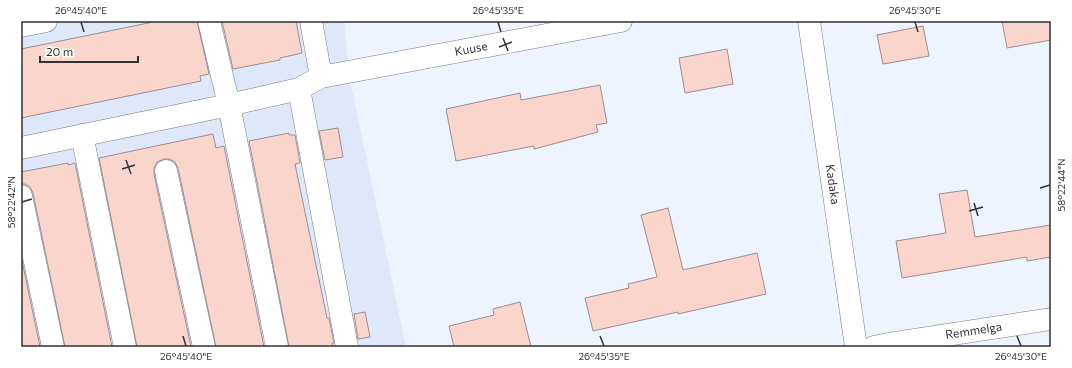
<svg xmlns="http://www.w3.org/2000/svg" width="1072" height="368" font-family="Commissioner,sans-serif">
	<rect width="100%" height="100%" fill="#eef4ff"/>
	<path fill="#dfe8fa" d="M21,21H344L350,80L406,347H21Z"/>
	<g fill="#fad5cc" stroke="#9c8f8c">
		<path d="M158,21H197L209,74L200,76L201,81L21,118V49Z"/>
		<path d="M222,21H296L302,53L280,58V60L233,69Z"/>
		<path d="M1002,21H1051V40L1007,48Z"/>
		<path d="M923,26L929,56L883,64L877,35Z"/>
		<path d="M727,49L733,84L685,93L679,58Z"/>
		<path d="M600,85L607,123L596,125L598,132L534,149V146L456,161L446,109L520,93L521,100Z"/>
		<path d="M338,128L343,157L325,160L319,131Z"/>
		<path d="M289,133V135H295L300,163L295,164L327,318H329L334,343H332L333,347H289L249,141Z"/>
		<path d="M213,134L216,148L224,146L264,347H216L178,168L175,162L169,159H164L157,162L154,168V174L191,347H137L99,158Z"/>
		<path d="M68,163V165L75,163L112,347H65L33,193L30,187L25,184H21V172Z"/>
		<path d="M967,190L975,237L1051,225V257L1027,261V257L902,278L896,241L946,233L939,194Z"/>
		<path d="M668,208L683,270L757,253L766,294L678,314V312L593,331L585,298L629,288L628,284L657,277L641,215Z"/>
		<path d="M21,256L40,347H21Z"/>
		<path d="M520,302L531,347H454L449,326L494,315L493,309Z"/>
		<path d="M365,312L370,337L358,339L354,314Z"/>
	</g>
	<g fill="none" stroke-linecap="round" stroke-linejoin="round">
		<g stroke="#767b85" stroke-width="23">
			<g id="minor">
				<path d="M209,21L229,105L277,347"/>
				<path d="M311,21L321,77"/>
				<path id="s1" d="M809,21L856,347"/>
				<path d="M21,26L46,21"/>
				<path d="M299,89L347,347"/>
				<path d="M82,135L125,347"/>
				<path id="s2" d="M21,148L229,105L299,89L321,77L621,21"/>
				<path d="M166,171L204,347"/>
				<path d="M21,196L53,347"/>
				<path id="s3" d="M874,347L894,343L1051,319"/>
			</g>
		</g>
		<use href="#minor" stroke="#fff" stroke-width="22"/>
	</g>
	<path fill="none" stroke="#303236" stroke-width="1.5" d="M81,22L84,32M498,22L501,32M915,22L918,32M503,38L508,51M499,47L512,42M126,160L131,174M122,169L135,165M1040,188L1050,185M22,202L32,199M974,203L978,216M969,211L983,207M183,336L186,346M600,336L604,346M1017,336L1021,346"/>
	<g text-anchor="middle" stroke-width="4" stroke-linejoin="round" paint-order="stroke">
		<g font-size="12" fill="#303236" stroke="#fff">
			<text dy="4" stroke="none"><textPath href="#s2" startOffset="462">Kuuse</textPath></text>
			<text dy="4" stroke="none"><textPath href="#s1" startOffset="165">Kadaka</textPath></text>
			<text dy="4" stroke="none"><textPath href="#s3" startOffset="101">Remmelga</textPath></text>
		</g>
	</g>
	<rect width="1072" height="368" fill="none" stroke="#ffffff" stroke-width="44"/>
	<path d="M40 56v6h98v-6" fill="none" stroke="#303236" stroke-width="2"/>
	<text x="46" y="56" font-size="12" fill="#303236" stroke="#ffffff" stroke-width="3" paint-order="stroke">20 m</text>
	<rect x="22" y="22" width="1028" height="324" fill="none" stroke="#303236" stroke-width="1.5"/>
	<g font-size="10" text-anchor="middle" fill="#303236">
		<text x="81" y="14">26°45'40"E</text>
		<text x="498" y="14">26°45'35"E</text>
		<text x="915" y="14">26°45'30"E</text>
		<text transform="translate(1061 185) rotate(-90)" y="4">58°22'44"N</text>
		<text transform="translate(11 202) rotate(-90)" y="4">58°22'42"N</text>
		<text x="186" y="360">26°45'40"E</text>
		<text x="604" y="360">26°45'35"E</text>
		<text x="1021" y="360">26°45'30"E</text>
	</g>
</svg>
